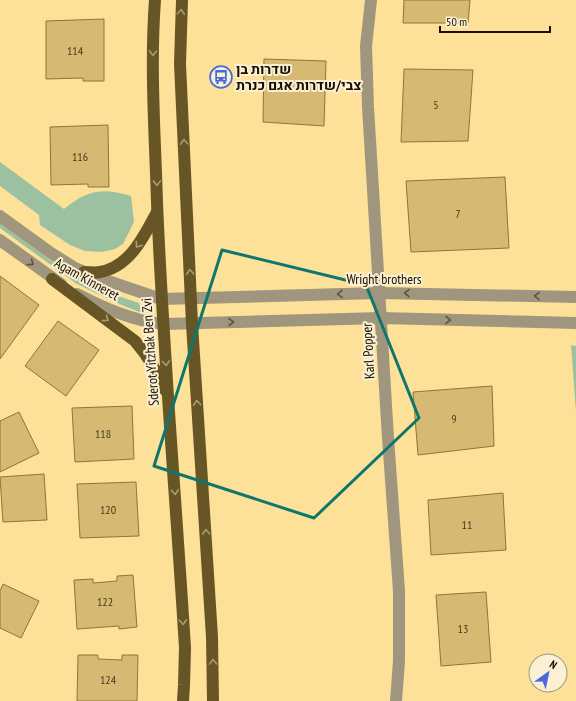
<svg xmlns="http://www.w3.org/2000/svg" width="576" height="701" font-family="'PT Sans Narrow',Heebo,sans-serif">
	<rect width="100%" height="100%" fill="#fee198"/>
	<g fill="#9cc1a1">
		<path d="M0,162L64,209C87,190 102,187 131,196L134,222L123,244L115,249L102,252L85,251L70,245L40,225L39,215L0,186Z"/>
		<path d="M0,223C31,246 62,271 98,288C111,294 125,298 139,303L142,313L124,306L77,284L0,228Z"/>
		<path d="M571,345L576,346V412Z"/>
	</g>
	<g fill="#d6b972" stroke="#91762d">
		<path d="M404,0H470L468,23H403Z"/>
		<path d="M104,19V81H83V78L46,79V21Z"/>
		<path d="M264,59L326,61L324,126L263,122Z"/>
		<path d="M404,69L473,70L468,141L401,142Z"/>
		<path d="M108,125L109,187H88V184L51,185L50,127Z"/>
		<path d="M505,177L509,248L411,252L406,181Z"/>
		<path d="M0,276L39,305L0,359Z"/>
		<path d="M58,321L99,350L66,396L25,366Z"/>
		<path d="M492,386L494,446L418,455L413,392Z"/>
		<path d="M132,406L134,459L75,462L72,408Z"/>
		<path d="M19,412L39,453L0,472V421Z"/>
		<path d="M44,474L47,520L3,522L0,477Z"/>
		<path d="M136,482L139,536L80,538L77,484Z"/>
		<path d="M503,493L506,550L431,555L428,500Z"/>
		<path d="M133,575L137,627L119,629V626L77,629L74,580L93,579V583L117,581V576Z"/>
		<path d="M3,584L39,601L21,638L0,628V591Z"/>
		<path d="M486,592L491,662L441,666L436,595Z"/>
		<path d="M78,655H98V659L122,660V655H138L137,701H77Z"/>
	</g>
	<g fill="none" stroke-linecap="round" stroke-linejoin="round">
		<g stroke="#a0967d" stroke-width="12">
			<path d="M371,0L366,46L368,107L388,438L399,591V661L396,701"/>
			<path d="M0,216L51,253L75,268L102,279L161,299L379,293L576,297"/>
			<path d="M0,240L61,284"/>
			<path d="M77,294C104,308 133,321 164,324L381,318L576,323"/>
		</g>
		<g stroke="#685525" stroke-width="12">
			<path d="M155,0C150,67 155,135 157,202C163,351 176,500 185,648L184,685L183,701"/>
			<path d="M182,0L180,64L192,324L212,637L213,701"/>
			<path d="M84,272C90,272 95,273 100,272C130,267 144,236 157,212"/>
			<path d="M52,279L135,341C148,356 157,371 165,390"/>
		</g>
	</g>
	<defs><path id="oneway-chevron" d="M-2-3.5L2.5 0L-2 3.5" fill="none" stroke-width="1.6" stroke-linecap="round" stroke-linejoin="round"/></defs>
	<g stroke="#aa9b74">
		<use href="#oneway-chevron" transform="translate(181 12) rotate(-85)"/>
		<use href="#oneway-chevron" transform="translate(153 53) rotate(91)"/>
		<use href="#oneway-chevron" transform="translate(184 142) rotate(-93)"/>
		<use href="#oneway-chevron" transform="translate(157 183) rotate(88)"/>
		<use href="#oneway-chevron" transform="translate(138 245) rotate(125)"/>
		<use href="#oneway-chevron" transform="translate(190 272) rotate(-93)"/>
		<use href="#oneway-chevron" transform="translate(106 319) rotate(37)"/>
		<use href="#oneway-chevron" transform="translate(166 363) rotate(86)"/>
		<use href="#oneway-chevron" transform="translate(197 403) rotate(-94)"/>
		<use href="#oneway-chevron" transform="translate(175 492) rotate(86)"/>
		<use href="#oneway-chevron" transform="translate(206 532) rotate(-94)"/>
		<use href="#oneway-chevron" transform="translate(183 622) rotate(87)"/>
		<use href="#oneway-chevron" transform="translate(213 662) rotate(-92)"/>
	</g>
	<g stroke="#5c523e">
		<use href="#oneway-chevron" transform="translate(31 263) rotate(37)"/>
		<use href="#oneway-chevron" transform="translate(407 293) rotate(-179)"/>
		<use href="#oneway-chevron" transform="translate(340 294) rotate(179)"/>
		<use href="#oneway-chevron" transform="translate(537 296) rotate(-179)"/>
		<use href="#oneway-chevron" transform="translate(448 320) rotate(1)"/>
		<use href="#oneway-chevron" transform="translate(231 322) rotate(-2)"/>
	</g>
	<path fill="none" stroke="#0f766e" stroke-width="3" stroke-linejoin="round" d="M222,250L366,285L419,418L314,518L154,466Z"/>
	<defs>
		<g id="bus-ring" transform="scale(1.15)"><circle r="9.5" fill="#fbf0d4" stroke="#4969dd" stroke-width="1.5"/><path d="M-5-6H5V4H4V6H2V4H-2V6H-4V4H-5ZM-3.5-4V0h7V-4ZM-3.5 1.2v1.5H-2V1.2ZM2 1.2v1.5H3.5V1.2Z" fill="#4969dd"/></g>
	</defs>
	<g fill-rule="evenodd">
		<use href="#bus-ring" x="221" y="77"/>
	</g>
	<g text-anchor="middle" stroke-width="4" stroke-linejoin="round" paint-order="stroke">
		<g font-size="12" fill="#473a1c">
			<text x="75" y="55">114</text>
			<text x="436" y="109">5</text>
			<text x="80" y="161">116</text>
			<text x="458" y="218">7</text>
			<text x="454" y="423">9</text>
			<text x="103" y="438">118</text>
			<text x="108" y="514">120</text>
			<text x="467" y="529">11</text>
			<text x="105" y="606">122</text>
			<text x="463" y="633">13</text>
			<text x="108" y="684">124</text>
		</g>
		<g font-size="14" font-weight="bold" fill="#170f00" stroke="#fbf0d4" text-anchor="start">
			<text x="236" y="74">שדרות בן<tspan x="236" dy="16">צבי/שדרות אגם כנרת</tspan></text>
		</g>
		<g font-size="14" fill="#170f00" stroke="#fbf0d4">
			<text transform="translate(87 279) rotate(29)" y="5">Agam Kinneret</text>
			<text x="384" y="284">Wright brothers</text>
			<text transform="translate(368 351) rotate(-93)" y="5">Karl Popper</text>
			<text transform="translate(150 352) rotate(-94)" y="5">Sderot Yitzhak Ben Zvi</text>
		</g>
	</g>
	<g transform="translate(548 673) rotate(33)"><circle r="19" fill="#fbf0d4" stroke="#a0967f"/>
	<path d="M0-3L7 15L0 10L-7 15Z" fill="#4969dd"/>
	<text y="-6" font-size="11" font-weight="bold" text-anchor="middle" fill="#170f00">N</text>
	</g>
	<path d="M440 26v6h110v-6" fill="none" stroke="#170f00" stroke-width="2"/>
	<text x="446" y="26" font-size="12" fill="#170f00" stroke="#fbf0d4" stroke-width="3" paint-order="stroke">50 m</text>
</svg>
